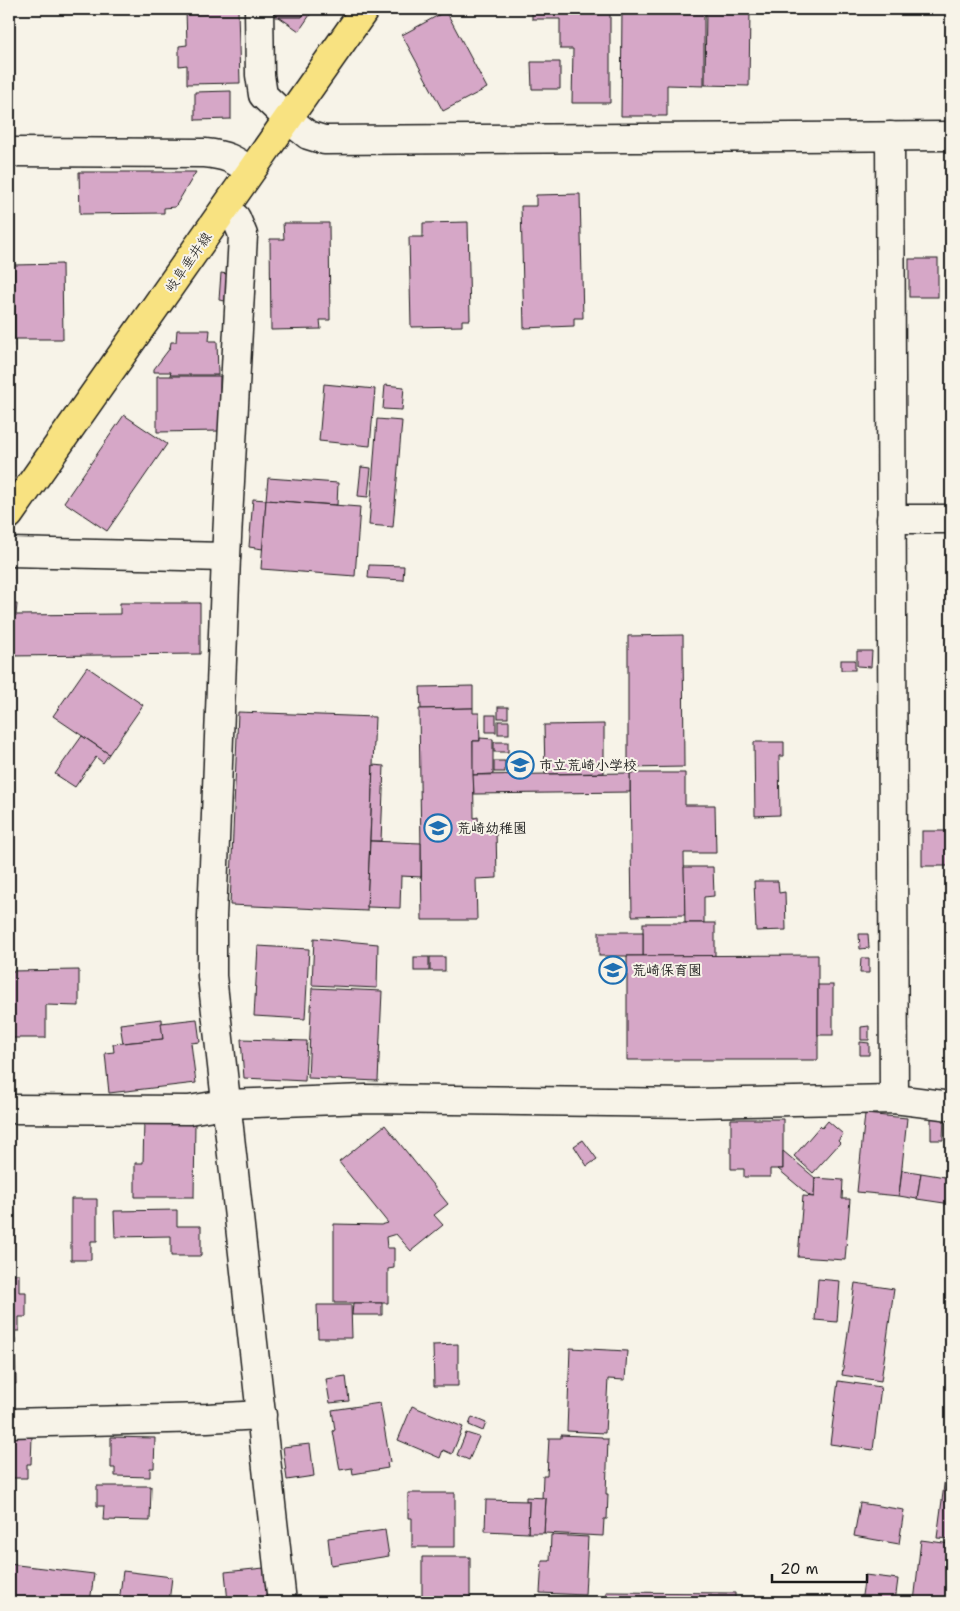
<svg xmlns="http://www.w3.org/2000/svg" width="960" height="1611" font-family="'Shantell Sans','Klee One',sans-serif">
	<rect width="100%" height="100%" fill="#f7f3e8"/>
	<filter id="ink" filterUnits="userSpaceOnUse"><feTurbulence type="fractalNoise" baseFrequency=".02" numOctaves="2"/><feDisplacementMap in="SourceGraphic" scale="10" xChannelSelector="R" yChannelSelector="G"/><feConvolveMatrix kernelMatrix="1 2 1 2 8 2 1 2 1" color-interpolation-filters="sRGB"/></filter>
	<g filter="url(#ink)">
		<g fill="#d6a7c7" stroke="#1c1c1c">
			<path d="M271,9H307L302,17H275V9Z"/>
			<path d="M307,9H314L299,31L279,17H302Z"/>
			<path d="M532,9H610V103H572L573,49H560V19H532Z"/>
			<path d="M622,9H704V86L667,85V116H621Z"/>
			<path d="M706,9H750L749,86L705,85Z"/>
			<path d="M238,10L240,83L187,84V65L179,66V46L187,45L186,11Z"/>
			<path d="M446,11L487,88L443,111L402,35Z"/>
			<path d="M531,62H560V89H532Z"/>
			<path d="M231,91V119L195,120V92Z"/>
			<path d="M79,172H196L175,207L164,208V213L80,214Z"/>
			<path d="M580,194L583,318H574V326L524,328L521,206H536V195Z"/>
			<path d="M468,222L470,320H462V326L411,327L409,237H423V223Z"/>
			<path d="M283,223H329L330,320H320L321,329L271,330L270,239H284Z"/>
			<rect x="909" y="259" width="29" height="38"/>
			<path d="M62,264L63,339H15L14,265Z"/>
			<path d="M221,273L227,274L225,301L219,300Z"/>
			<path d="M177,330H210L209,341H217L218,375H170L171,372H154V369L170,348L171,342H176Z"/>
			<rect x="9" y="332" width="3" height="14"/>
			<path d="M157,376H220V431L157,432Z"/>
			<path d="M324,384L375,389L370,446L319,441Z"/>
			<path d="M385,385L404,387L402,410L383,409Z"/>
			<path d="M124,415L167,444L107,531L64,502Z"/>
			<path d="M377,419L402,421L393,527L369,525Z"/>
			<path d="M361,467L371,468L368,497L358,496Z"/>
			<path d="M268,478L338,483L337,505L266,500Z"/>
			<path d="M253,499L266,500L263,549L249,547Z"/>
			<path d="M266,500L360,507L355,576L261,569Z"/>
			<path d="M369,565L404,566L403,580L368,578Z"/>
			<path d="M120,603H200V654L9,656V604H17L16,615L120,614Z"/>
			<path d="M683,635L684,767L628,768V636Z"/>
			<path d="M857,651H872L871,667L857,666Z"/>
			<rect x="841" y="660" width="14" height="10"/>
			<path d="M87,667L143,705L109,754L53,716Z"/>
			<path d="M473,686V708L421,709L420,687Z"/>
			<rect x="498" y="707" width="10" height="11"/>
			<path d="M473,708V713H479L480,741H473L474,818L478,817L479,830H496L497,878L476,879L477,920H422L419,709Z"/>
			<path d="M238,712L375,717L367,911L230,905Z"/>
			<rect x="486" y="715" width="10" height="17"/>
			<rect x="498" y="721" width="11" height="13"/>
			<path d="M604,724V773L545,774L544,725Z"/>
			<path d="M82,736L109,754L103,763L96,757L75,787L55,774Z"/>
			<path d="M480,738L493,739V774L473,775V741H480Z"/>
			<rect x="494" y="742" width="14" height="10"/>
			<path d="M754,742H784V756H779L780,815L755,816Z"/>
			<rect x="494" y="761" width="11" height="11"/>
			<path d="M373,765L384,766L381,841H370Z"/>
			<path d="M630,773H685V805H715L716,853H684L685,915L632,916Z"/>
			<path d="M630,773V792L474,794L473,775Z"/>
			<rect x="922" y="831" width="29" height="35"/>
			<path d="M370,841L421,843V877L401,876L400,908L367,907Z"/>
			<path d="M684,867H713L714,896L704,897V923H685Z"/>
			<path d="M754,881H778L779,893L785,892L786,930L756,931Z"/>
			<rect x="643" y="923" width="72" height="33"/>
			<rect x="599" y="932" width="44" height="24"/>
			<path d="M859,934H868L869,948L860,949Z"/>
			<path d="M314,938L378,944L377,988L312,985Z"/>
			<path d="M258,946L309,949L305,1019L254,1016Z"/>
			<path d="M818,955V1060H627V956Z"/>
			<rect x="414" y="957" width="15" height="14"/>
			<rect x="430" y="957" width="15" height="14"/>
			<path d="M861,958H869V973H860Z"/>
			<path d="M79,970V1006L46,1005V1038H9V971Z"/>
			<rect x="818" y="985" width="15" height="50"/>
			<path d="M312,988L382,991L378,1081L308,1078Z"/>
			<path d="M162,1019L163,1039L123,1043L120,1024Z"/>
			<path d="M197,1019L200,1042L191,1043L196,1083L109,1093L105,1053L114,1052L113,1044L163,1039L161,1023Z"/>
			<path d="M869,1026V1040H861V1027Z"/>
			<path d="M241,1039L307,1041L305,1081L244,1078Z"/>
			<path d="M860,1042L869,1043V1055H860Z"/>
			<path d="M865,1114L907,1118L899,1196L857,1192Z"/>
			<path d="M931,1117H944L943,1140H931Z"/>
			<path d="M731,1119H783V1169H770V1177H744V1169H731Z"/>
			<path d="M144,1121L195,1122L194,1197H135V1163H143Z"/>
			<path d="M828,1121L843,1134L838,1141L840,1143L813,1173L794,1156L820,1126L822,1128Z"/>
			<path d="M385,1125L448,1204L434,1215L443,1225L411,1251L396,1234L386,1237L387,1248H394V1268L388,1269V1303H334V1224L381,1225L388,1223L339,1162Z"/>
			<path d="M583,1140L597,1159L587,1166L574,1146Z"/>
			<path d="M783,1151L815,1178L814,1197L810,1196L778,1169H783Z"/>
			<path d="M902,1170L921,1173L917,1199L899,1196Z"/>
			<path d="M921,1173L951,1178V1204L917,1199Z"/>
			<path d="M815,1178L843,1180L842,1199H850L845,1260L798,1257L803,1196L814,1197Z"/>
			<path d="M71,1199H97V1241H91V1260H71Z"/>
			<path d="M177,1210V1226H201V1256H171V1236L115,1237L114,1211Z"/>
			<path d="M9,1274H19V1292H26V1317H19V1331H9Z"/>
			<path d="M818,1279L840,1281L837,1322L815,1320Z"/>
			<path d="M855,1283L894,1289L881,1381L842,1375Z"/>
			<path d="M353,1303H382V1315H352Z"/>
			<path d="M317,1305H351L352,1338H318Z"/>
			<path d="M9,1339H15L16,1384H9Z"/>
			<path d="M458,1344V1386H434L433,1345Z"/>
			<path d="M570,1348L627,1351L625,1380L608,1379L605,1433L567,1431Z"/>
			<path d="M346,1376L349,1401L330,1403L326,1379Z"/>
			<path d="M838,1381L881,1387L873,1450L830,1444Z"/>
			<path d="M380,1403L390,1462L387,1463L388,1468L353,1474L352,1468L340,1470L333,1431L335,1430L332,1410Z"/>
			<path d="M412,1406L463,1427L452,1454L443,1450L440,1458L398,1440Z"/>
			<path d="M472,1417L486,1423L483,1431L469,1425Z"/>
			<path d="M951,1427V1452H948Z"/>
			<path d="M466,1433L479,1437L469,1460L457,1455Z"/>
			<path d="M561,1435L602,1437V1439H608L606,1494H608L607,1519H604L603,1536L544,1533L546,1498H542L543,1476H547L549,1438H561Z"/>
			<path d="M9,1437H32L31,1464H27V1478H13L12,1472H9Z"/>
			<path d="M111,1437L155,1438L154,1468H150V1477L115,1476V1468H111Z"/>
			<path d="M310,1444L314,1476L287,1480L283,1447Z"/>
			<path d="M947,1463H951V1539L937,1538Z"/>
			<path d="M97,1486H151L150,1521L103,1520L104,1506H97Z"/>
			<path d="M408,1493H455V1547H412V1518H408Z"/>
			<path d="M526,1497L546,1498L544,1533H528L529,1501H526Z"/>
			<path d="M486,1500L529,1501L528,1533L485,1531Z"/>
			<path d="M860,1503L904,1510L899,1544L854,1536Z"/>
			<path d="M385,1530L389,1556L331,1565L328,1538Z"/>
			<path d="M551,1535L588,1537L585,1595L540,1593L542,1561H550Z"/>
			<path d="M921,1540L951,1544V1601L950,1602H914Z"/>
			<path d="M422,1557H470V1602H412V1597H422Z"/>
			<path d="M9,1564L94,1574L90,1602H9Z"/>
			<path d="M264,1568L268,1602H228L225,1572Z"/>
			<path d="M123,1571L172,1577L169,1602H119Z"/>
			<path d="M865,1575L898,1579L895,1602H861Z"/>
			<path d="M606,1592L735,1593V1602H606Z"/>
			<rect x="560" y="1598" width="19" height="4"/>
		</g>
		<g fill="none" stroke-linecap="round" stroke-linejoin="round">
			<g stroke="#1c1c1c" stroke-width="31">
				<g id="minor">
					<path d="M259,9L260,75L263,95L288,119L308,135L324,140L951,136"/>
					<path d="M890,136L894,1099"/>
					<path d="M9,152L205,153C226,155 234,159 250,171"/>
					<path d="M224,210L236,218L243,235L226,557L212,917V976L282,1602"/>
					<path d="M891,519H951"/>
					<path d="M9,552L226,557"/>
					<path d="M9,1109L189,1110L225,1104L366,1099L695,1103L894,1099L951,1106"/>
					<path d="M9,1423L207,1418L262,1415"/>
				</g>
			</g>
			<g stroke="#1c1c1c" stroke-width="31">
				<path id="major" d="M9,515L365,9"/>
			</g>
			<use href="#minor" stroke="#f7f3e8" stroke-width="28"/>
			<use href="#major" stroke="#f8e281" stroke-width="28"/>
		</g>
	</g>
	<defs>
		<g id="school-ring" transform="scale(1.4375)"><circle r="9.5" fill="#f7f3e8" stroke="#1f6fb2" stroke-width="1.5"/><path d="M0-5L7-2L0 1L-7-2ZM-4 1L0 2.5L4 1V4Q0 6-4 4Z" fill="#1f6fb2"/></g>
	</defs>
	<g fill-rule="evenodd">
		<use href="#school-ring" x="520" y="765"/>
		<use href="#school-ring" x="438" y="828"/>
		<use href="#school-ring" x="613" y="970"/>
	</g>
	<g text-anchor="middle" stroke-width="4" stroke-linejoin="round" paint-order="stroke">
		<g font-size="14" fill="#1c1c1c" stroke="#f7f3e8">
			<text transform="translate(188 262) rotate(-55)" y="5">岐阜垂井線</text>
		</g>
		<g font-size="14" font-weight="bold" fill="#1c1c1c" stroke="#f7f3e8" text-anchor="start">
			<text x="539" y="770">市立荒崎小学校</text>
			<text x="457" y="833">荒崎幼稚園</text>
			<text x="632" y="975">荒崎保育園</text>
		</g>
	</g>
	<rect width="960" height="1611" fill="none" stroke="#f7f3e8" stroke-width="30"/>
	<rect x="15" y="15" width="930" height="1581" fill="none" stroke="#1c1c1c" stroke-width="2" filter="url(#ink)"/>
	<path d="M772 1574v8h95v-8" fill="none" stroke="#1c1c1c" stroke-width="2.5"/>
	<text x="780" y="1574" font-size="15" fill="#1c1c1c" stroke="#f7f3e8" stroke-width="4" paint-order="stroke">20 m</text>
</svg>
